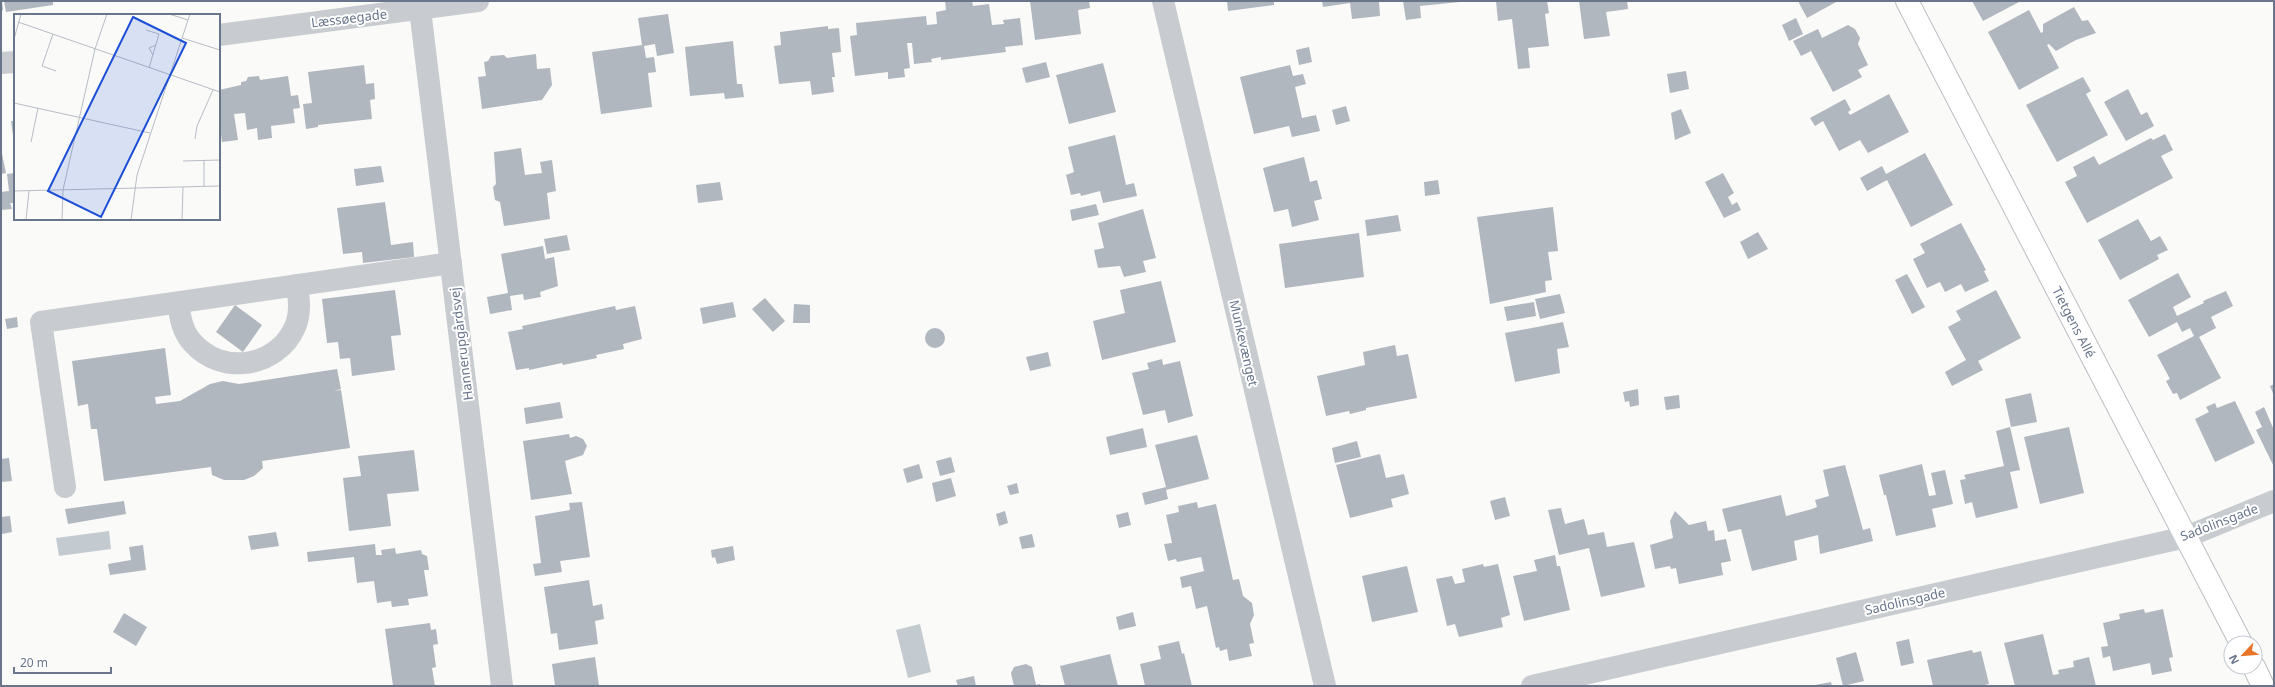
<svg xmlns="http://www.w3.org/2000/svg" width="2275" height="687" font-family="'Noto Sans',sans-serif">
	<rect width="100%" height="100%" fill="#fafaf8"/>
	<g fill="#c3cbd1">
		<path d="M109,531L111,549L59,556L56,538Z"/>
		<path d="M920,624L931,672L908,678L896,630Z"/>
	</g>
	<g fill="#b1b7bf">
		<path d="M1,1H2L3,10L1,11Z"/>
		<path d="M4,1H53V5L6,12Z"/>
		<path d="M945,1H972L973,6L989,4L992,25L1004,24L1003,20L1020,18L1023,45L1005,47L1006,52L941,60V57L931,59L932,62L914,64L912,43H907L910,68L904,69L905,77L888,79V72L855,76L850,36L857,35L856,23L926,16L927,25L937,24L936,12L946,10Z"/>
		<path d="M1030,1H1089L1090,8L1078,10L1081,34L1035,40Z"/>
		<path d="M1227,1H1274V5L1228,11Z"/>
		<path d="M1322,1H1379L1380,16L1352,19L1350,3L1323,7Z"/>
		<path d="M1403,1H1460V2L1420,6L1421,18L1406,20Z"/>
		<path d="M1496,1H1547L1549,13L1545,14L1549,46L1528,48L1530,68L1518,69L1512,19L1498,21Z"/>
		<path d="M1579,1H1627L1628,9L1606,12L1610,36L1584,39Z"/>
		<path d="M1798,1H1838L1807,18Z"/>
		<path d="M1972,1H2021L1983,21Z"/>
		<path d="M2074,7L2082,21L2088,20L2096,33L2076,40L2056,51L2049,44L2047,45L2059,68L2019,90L1988,32L2029,10L2041,33L2043,32V24Z"/>
		<path d="M668,14L674,53L657,56L655,44L644,46L646,58L654,57L656,72L648,73L652,107L601,114L592,52L642,45L638,18Z"/>
		<path d="M1796,18L1803,34L1789,41L1782,25Z"/>
		<path d="M1848,25L1855,29L1860,38L1858,44L1868,65L1858,70L1862,77L1833,92L1811,51L1801,56L1793,41L1818,29L1822,38Z"/>
		<path d="M828,26V29L839,28L841,52L832,53L835,77H832L834,92L812,95L810,81L779,84L774,46L781,45L780,32Z"/>
		<path d="M733,41L737,84H742L744,97L725,99L724,93L690,96L685,47Z"/>
		<path d="M1309,47L1312,62L1299,65L1296,50Z"/>
		<path d="M536,54L537,69L550,68L552,85L542,100L482,109L478,77L486,76L484,62L488,61L491,56L504,55L507,58Z"/>
		<path d="M1046,62L1050,77L1026,83L1022,68Z"/>
		<path d="M1103,63L1116,112L1069,124L1056,75Z"/>
		<path d="M364,65L366,84L374,83L375,99L370,100L372,119L318,125V127L306,129L303,104L312,103L308,72Z"/>
		<path d="M1290,65L1293,76L1303,74L1306,84L1295,87L1302,118L1316,115L1320,131L1292,137L1289,126L1254,134L1240,77Z"/>
		<path d="M1686,71L1689,89L1670,93L1667,74Z"/>
		<path d="M259,76L260,80L288,76L291,96L298,95L300,108L293,109L295,123L271,126L272,138L258,140L257,128L247,130L245,113L234,114L238,140L222,142L219,120V90L241,85V82L246,81L248,77Z"/>
		<path d="M2083,77L2091,91L2086,94L2108,135L2057,162L2026,105Z"/>
		<path d="M2128,89L2141,115L2147,112L2154,126L2126,141L2104,102Z"/>
		<path d="M1889,94L1909,132L1868,153L1860,140L1839,151L1823,121L1815,126L1810,118L1845,99L1851,110L1848,112L1850,115Z"/>
		<path d="M1346,106L1350,121L1336,125L1332,110Z"/>
		<path d="M1681,109L1691,133L1675,140L1671,113Z"/>
		<path d="M11,121H15V143H14Z"/>
		<path d="M2165,134L2173,150L2161,156L2173,178L2087,223L2065,182L2077,176L2073,167L2094,156L2099,165L2151,138L2153,140Z"/>
		<path d="M1115,135L1126,185L1134,183L1137,196L1103,203L1100,191L1081,196L1080,193L1071,195L1066,175L1074,172L1068,147Z"/>
		<path d="M521,148L525,175L542,173L540,162L552,160L556,191L547,193L550,219L504,226L500,202L495,200L493,187L496,184L494,152Z"/>
		<path d="M1,149L6,173L1,174Z"/>
		<path d="M1925,153L1953,205L1911,227L1887,180L1867,191L1860,178L1882,166L1886,174Z"/>
		<path d="M1304,157L1310,182L1317,180L1322,199L1314,201L1319,220L1292,227L1288,209L1274,212L1263,168Z"/>
		<path d="M381,166L384,182L356,186L354,169Z"/>
		<path d="M15,173V203H10L12,209L1,210V192L9,191L7,174Z"/>
		<path d="M1723,173L1734,193L1728,197L1732,205L1737,202L1741,210L1724,218L1705,182Z"/>
		<path d="M1438,180L1440,194L1425,196L1424,182Z"/>
		<path d="M720,182L723,200L698,203L696,185Z"/>
		<path d="M385,202L391,245L413,242L414,257L363,263L362,252L343,254L337,208Z"/>
		<path d="M1096,204L1099,215L1072,221L1070,210Z"/>
		<path d="M1553,207L1558,251L1548,252L1552,280L1545,281L1546,292L1490,304L1477,217Z"/>
		<path d="M1143,209L1156,258L1143,261L1146,272L1124,277L1120,266L1098,268L1094,250L1104,248L1098,223Z"/>
		<path d="M1398,215L1401,231L1367,236L1365,220Z"/>
		<path d="M2138,219L2151,241L2160,236L2168,250L2157,255L2159,259L2120,280L2098,240Z"/>
		<path d="M1961,223L1986,270L1984,271L1989,281L1965,292L1961,284L1945,292L1940,282L1927,288L1913,259L1925,253L1920,244Z"/>
		<path d="M1758,232L1768,249L1748,259L1740,242Z"/>
		<path d="M1359,233L1364,277L1285,288L1279,244Z"/>
		<path d="M567,235L570,250L547,254L544,239Z"/>
		<path d="M543,246L545,259L554,257L558,286L540,292L541,297L524,300L523,294L510,296L512,310L490,314L487,297L508,293L501,254Z"/>
		<path d="M2178,273L2191,297L2173,307L2177,316L2204,303L2203,301L2226,291L2233,306L2211,317L2216,328L2199,337L2221,378L2180,400L2177,393L2173,394L2166,381L2170,379L2157,355L2194,336L2190,328L2182,332L2177,322L2149,337L2128,300Z"/>
		<path d="M1907,274L1925,307L1912,314L1895,280Z"/>
		<path d="M1161,281L1176,342L1102,360L1093,321L1125,313L1120,290Z"/>
		<path d="M395,290L401,335L391,336L395,370L352,376L350,358L340,359L338,342L327,343L322,299Z"/>
		<path d="M1996,290L2021,338L1978,361L1983,370L1952,386L1945,372L1966,360L1948,327L1961,320L1956,311Z"/>
		<path d="M1560,294L1565,313L1540,319L1535,299Z"/>
		<path d="M765,298L785,321L773,332L752,309Z"/>
		<path d="M733,302L736,317L703,324L700,308Z"/>
		<path d="M1534,302L1536,316L1507,321L1504,307Z"/>
		<path d="M794,304L810,305V323H793Z"/>
		<path d="M235,305L262,325L243,352L216,332Z"/>
		<path d="M615,306L616,310L635,306L642,339L623,344L624,349L596,355L597,358L563,365L562,363L529,370V368L516,370L508,332L523,329L522,326Z"/>
		<path d="M17,317L18,327L7,329L5,319Z"/>
		<path d="M1563,322L1569,347L1557,349L1560,373L1515,382L1505,333Z"/>
		<circle cx="935" cy="338" r="10"/>
		<path d="M1395,345L1397,356L1408,354L1417,398L1366,408V410L1350,414L1349,411L1326,416L1317,376L1365,365L1363,352Z"/>
		<path d="M165,348L171,395L155,397L156,404L180,401L210,384L223,381L239,384L337,369L341,389L334,391L341,390L350,448L262,461L263,468L254,476L244,480H224L212,475L211,467L104,481L97,429H91L88,404L78,406L72,361Z"/>
		<path d="M1048,352L1051,366L1030,371L1026,357Z"/>
		<path d="M1162,359L1163,365L1180,361L1193,416L1168,423L1165,410L1143,415L1132,373L1149,369L1147,363Z"/>
		<path d="M2274,384V396L2270,386Z"/>
		<path d="M1638,389L1639,405L1630,407L1629,401L1625,402L1623,392Z"/>
		<path d="M2031,393L2037,422L2011,427L2005,399Z"/>
		<path d="M1679,395L1680,408L1666,410L1664,397Z"/>
		<path d="M2235,401L2255,443L2215,462L2195,419L2209,412L2206,407L2215,403L2217,408Z"/>
		<path d="M560,402L563,418L526,424L524,408Z"/>
		<path d="M2264,407L2274,430V467L2256,430L2262,427L2255,412Z"/>
		<path d="M2010,427L2020,470L2010,472L2018,508L1976,518L1972,502L1965,504L1960,480L1966,479L1964,475L2004,466L1996,431Z"/>
		<path d="M2069,427L2084,493L2040,504L2024,437Z"/>
		<path d="M1143,428L1147,447L1110,455L1106,437Z"/>
		<path d="M569,434L570,438L576,436L583,439L587,446L583,455L565,461L572,494L531,500L523,441Z"/>
		<path d="M1197,435L1209,479L1166,490L1168,499L1145,505L1142,493L1166,487L1155,445Z"/>
		<path d="M1357,441L1361,457L1335,463L1332,448Z"/>
		<path d="M414,450L419,491L387,494L391,526L349,531L343,478L361,476L358,456Z"/>
		<path d="M1380,454L1386,478L1404,474L1409,494L1391,499L1393,507L1350,518L1336,465Z"/>
		<path d="M951,457L955,472L940,476L936,461Z"/>
		<path d="M9,458L12,481L1,482V459Z"/>
		<path d="M919,464L923,478L907,483L903,469Z"/>
		<path d="M1922,464L1929,496L1936,495L1931,473L1945,470L1953,504L1932,509L1936,527L1896,536L1886,495H1884L1879,475Z"/>
		<path d="M1845,465L1863,530L1870,528L1873,541L1820,554L1818,535L1794,541L1797,560L1752,571L1741,529L1728,532L1722,509L1781,495L1786,516L1812,509L1817,507L1815,500L1829,496L1823,470Z"/>
		<path d="M951,478L956,496L936,502L932,483Z"/>
		<path d="M1017,483L1019,493L1010,495L1007,486Z"/>
		<path d="M1505,497L1510,516L1495,520L1490,501Z"/>
		<path d="M124,501L126,514L68,524L65,509Z"/>
		<path d="M582,502L590,557L560,561L562,572L535,576L533,564L541,563L535,516L570,510L569,503Z"/>
		<path d="M1197,502L1198,508L1216,504L1233,580L1239,579L1243,596L1252,603L1254,615L1250,624L1254,643L1249,644L1252,656L1229,661L1227,649L1220,651L1219,647L1216,648L1207,606L1196,609L1191,586L1182,588L1180,577L1204,571L1201,557L1177,562L1176,559L1168,561L1164,544L1172,543L1166,515L1179,512L1178,506Z"/>
		<path d="M1561,508L1565,524L1584,519L1588,535L1604,532L1607,547L1634,542L1645,587L1601,597L1589,548L1559,555L1548,510Z"/>
		<path d="M1005,511L1008,523L999,526L996,514Z"/>
		<path d="M1675,511L1689,525L1706,521L1708,531L1714,530L1715,541L1726,539L1731,561L1721,563L1723,575L1679,584L1676,568L1671,569L1670,566L1655,569L1650,545L1673,538L1670,521Z"/>
		<path d="M1128,512L1131,525L1119,528L1116,515Z"/>
		<path d="M10,516L12,532L2,534L1,517Z"/>
		<path d="M276,532L279,546L251,550L248,536Z"/>
		<path d="M1032,534L1035,547L1022,549L1019,537Z"/>
		<path d="M375,544L376,555H382L381,550L395,548L396,554L421,550L422,554L427,556L429,570H424L428,596L408,599L409,605L392,607L391,601L377,603L374,581L357,583L354,557L308,562L307,552Z"/>
		<path d="M143,545L146,570L110,575L108,564L131,560L129,547Z"/>
		<path d="M733,546L735,560L717,564L715,557L712,558L711,550Z"/>
		<path d="M1555,555L1557,566H1560L1570,610L1524,621L1513,576L1537,571L1534,560Z"/>
		<path d="M1483,564L1484,567L1498,564L1510,615L1501,618L1503,627L1459,637L1455,624L1447,626L1436,579L1452,576L1455,584L1465,582L1462,569Z"/>
		<path d="M1407,566L1418,612L1372,622L1362,576Z"/>
		<path d="M589,580L593,606L602,604L604,619L595,621L598,644L559,650L557,633L551,634L544,587Z"/>
		<path d="M2144,609L2145,613L2163,609L2173,657L2169,658L2172,671L2152,675L2150,663L2113,671L2110,656L2103,658L2101,647L2108,646L2103,623L2120,619L2119,614Z"/>
		<path d="M1133,612L1136,626L1119,630L1116,617Z"/>
		<path d="M124,613L147,627L136,646L113,632Z"/>
		<path d="M430,623L431,630L436,629L438,644L433,645L436,667L432,668L435,686H393L385,629Z"/>
		<path d="M2043,634L2053,675L2059,674L2058,670L2074,667L2073,661L2089,657L2096,686H2015L2004,643Z"/>
		<path d="M1909,639L1914,663L1901,666L1896,642Z"/>
		<path d="M1179,641L1182,654L1184,653L1192,686H1145L1140,664L1161,659L1158,646Z"/>
		<path d="M1972,650L1973,653L1981,651L1989,684L1980,686H1933L1927,660Z"/>
		<path d="M1856,652L1864,681L1843,686L1836,658Z"/>
		<path d="M1110,654L1118,686H1065L1060,666Z"/>
		<path d="M595,657L599,686H555L552,664Z"/>
		<path d="M1026,664L1032,667L1036,685L1040,684L1041,686H1014L1011,673L1014,667Z"/>
		<path d="M974,676L976,686H958L956,680Z"/>
		<path d="M1831,682L1832,686H1815V685Z"/>
	</g>
	<g fill="none" stroke-linecap="round" stroke-linejoin="round">
		<g stroke="#bbbec3" stroke-width="24">
			<g id="major">
				<path id="s1" d="M1907,1L2241,643"/>
				<path d="M2254,667L2263,686"/>
			</g>
		</g>
		<g stroke="#c8cbcf" stroke-width="22">
			<path d="M419,1L502,686"/>
			<path d="M1163,1L1325,686"/>
			<path d="M219,35L478,1"/>
			<path d="M1,63L15,62"/>
			<path d="M178,303C180,316 182,331 192,342C221,376 277,368 295,327C301,313 299,299 297,285"/>
			<path d="M65,487L41,322L451,263"/>
			<path d="M1532,686L2186,537L2274,501"/>
		</g>
		<use href="#major" stroke="#fff" stroke-width="22"/>
	</g>
	<g text-anchor="middle" stroke-width="4" stroke-linejoin="round" paint-order="stroke">
		<g font-size="13" fill="#68758a" stroke="#fff">
			<text transform="translate(349 18) rotate(-7)" y="5">Læssøegade</text>
			<text dy="5" stroke="none"><textPath href="#s1" startOffset="362">Tietgens Allé</textPath></text>
			<text transform="translate(1244 343) rotate(77)" y="5">Munkevænget</text>
			<text transform="translate(461 344) rotate(-97)" y="5">Hannerupgårdsvej</text>
			<text transform="translate(2219 522) rotate(-21)" y="5">Sadolinsgade</text>
			<text transform="translate(1905 601) rotate(-13)" y="5">Sadolinsgade</text>
		</g>
	</g>
	<g transform="translate(14 14)">
		<rect width="206" height="206" fill="#fafaf8"/>
		<path fill="none" stroke="#b7bdc5" stroke-width="1" d="M155,0L174,6M4,8L206,78M132,16L145,20L135,54M39,20L28,52L42,57M168,24L206,36M0,25L7,0M139,41L135,34L142,31M0,89L136,119M181,125L183,112L199,76M17,128L24,94M190,146V172M169,147L206,146M0,177L206,172M12,206L15,177M48,206L49,176L81,35L93,0M117,206L123,161L176,0M168,206L169,173"/>
		<path fill="#1d4ed8" fill-opacity="0.15" stroke="#1d4ed8" stroke-width="2" d="M119,3L172,29L87,203L34,177Z"/>
		<rect width="206" height="206" fill="none" stroke="#68758a" stroke-width="2"/>
	</g>
	<rect width="2275" height="687" fill="none" stroke="#68758a" stroke-width="4"/>
	<g transform="translate(2243 655) rotate(244)"><circle r="19" fill="#ffffff" stroke="#c3c8d0"/>
	<path d="M0-3L7 15L0 10L-7 15Z" fill="#e97429"/>
	<text y="-6" font-size="11" font-weight="bold" text-anchor="middle" fill="#68758a">N</text>
	</g>
	<path d="M14 667v6h97v-6" fill="none" stroke="#68758a" stroke-width="2"/>
	<text x="20" y="667" font-size="12" fill="#68758a" stroke="#ffffff" stroke-width="3" paint-order="stroke">20 m</text>
</svg>
